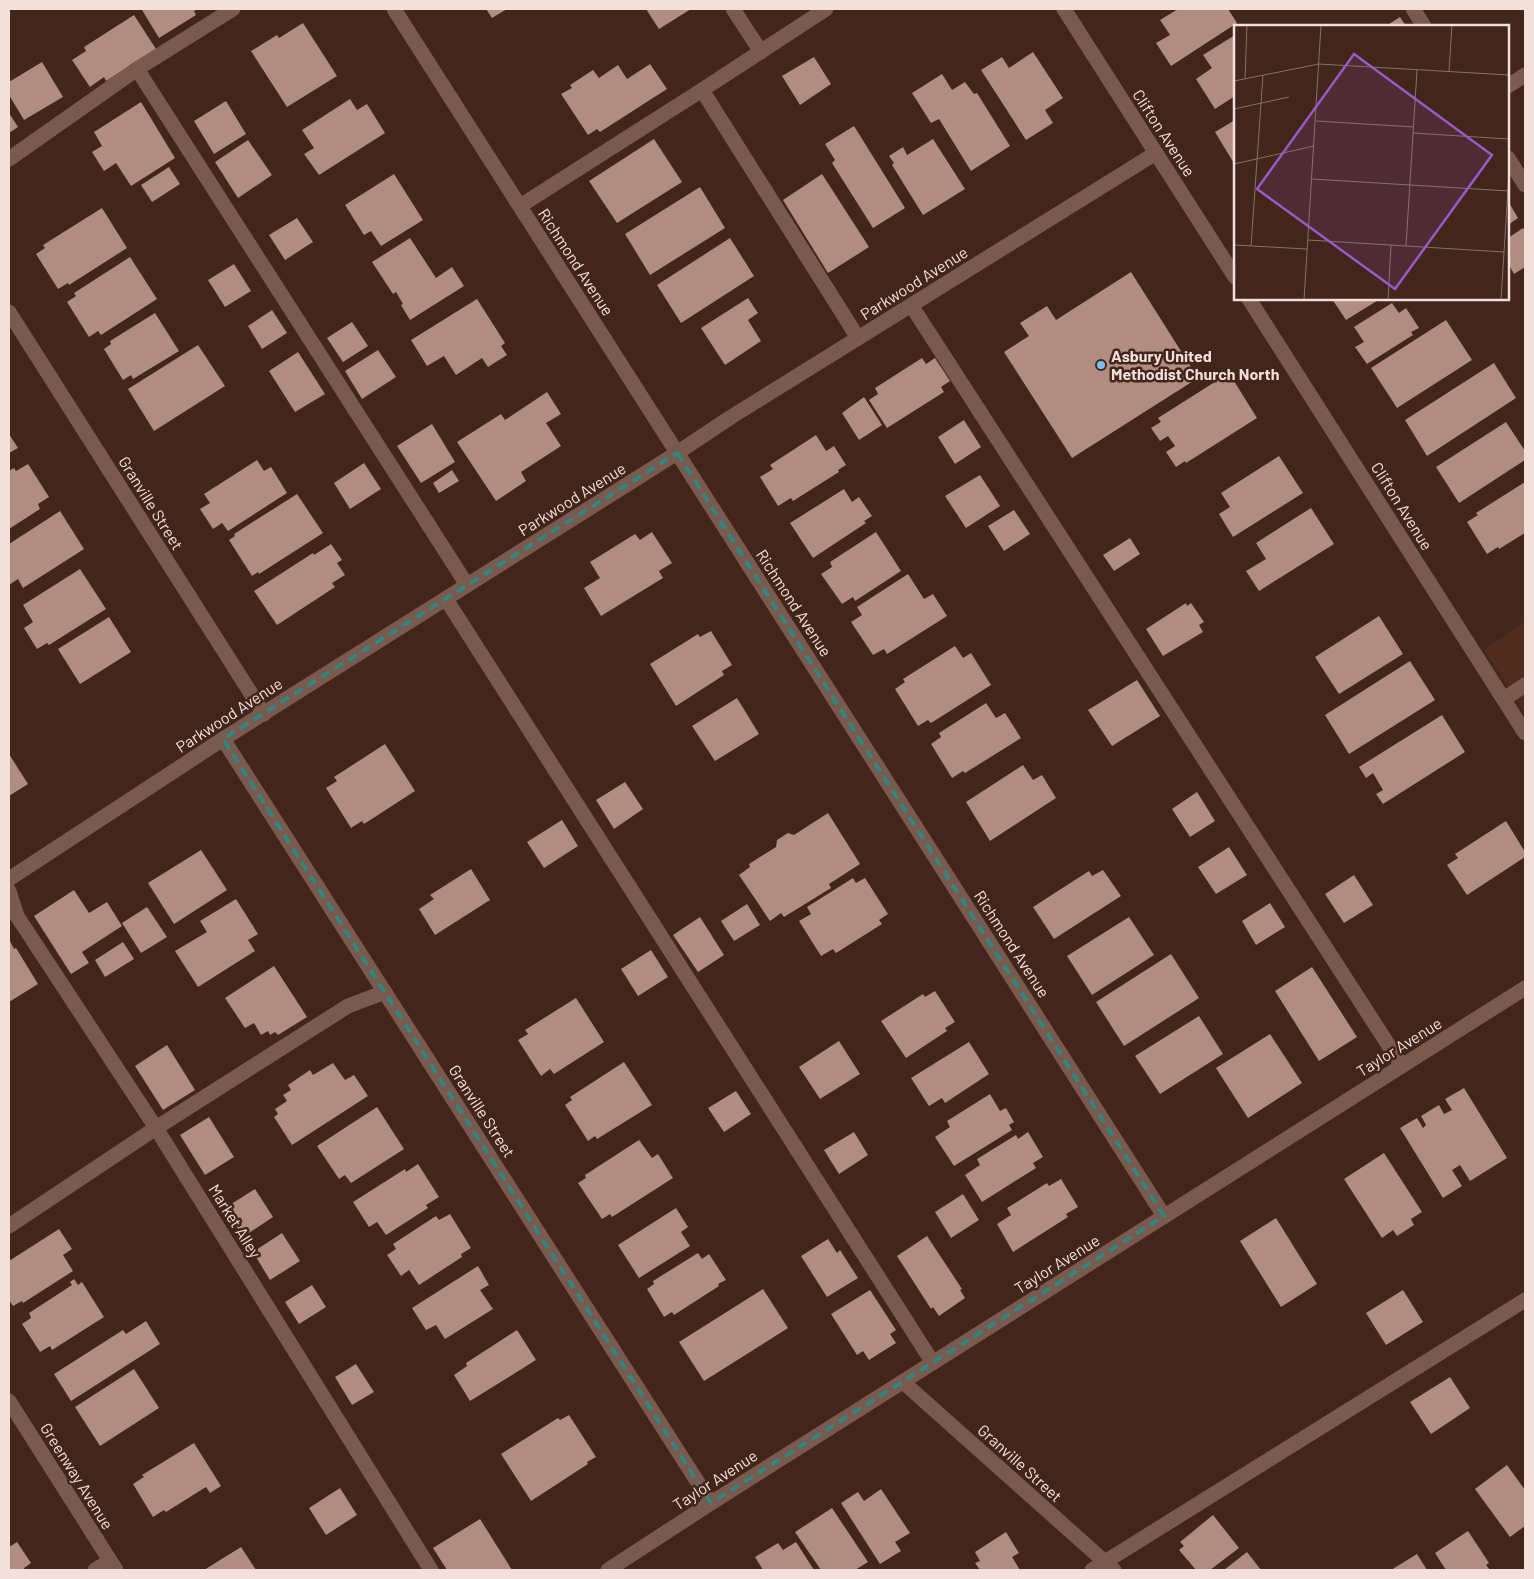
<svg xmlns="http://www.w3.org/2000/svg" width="1534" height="1579" font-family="Barlow,sans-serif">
	<rect width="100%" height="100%" fill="#42251b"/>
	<path fill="#502c1f" d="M1525,621V713L1484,650Z"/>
	<g fill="#b18c80">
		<path d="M143,9H198L194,11L196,15L159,38L142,10Z"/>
		<path d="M486,9H507L492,18Z"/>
		<path d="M646,9H691L659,29Z"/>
		<path d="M1178,9H1228L1237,23L1171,66L1156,43L1170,35L1160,20Z"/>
		<path d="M134,15L156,49L106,81L104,77L90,87L72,60L86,51L84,47Z"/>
		<path d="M1400,17L1406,26H1386Z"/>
		<path d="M303,23L337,76L287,107L251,51L277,35L279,38Z"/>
		<path d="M1235,35V96L1215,109L1196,79L1212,68L1203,55Z"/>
		<path d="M1033,52L1063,98L1045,110L1053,123L1026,140L981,70L1002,57L1009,68Z"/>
		<path d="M814,57L831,84L800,105L782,76Z"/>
		<path d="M42,62L63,97L24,120L9,95V82Z"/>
		<path d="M650,64L667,89L600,132L597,129L588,135L561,94L572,88L570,85L593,70L599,78L618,65L627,79Z"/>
		<path d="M942,74L952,90L965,82L974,94L977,93L1010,146L971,171L939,119L931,123L912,93Z"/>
		<path d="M350,99L357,110L367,104L385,133L319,175L304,154L314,148L302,130Z"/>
		<path d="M226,101L246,134L214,154L194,121Z"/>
		<path d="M141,102L175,158L131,186L116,163L104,171L92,152L102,146L94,132Z"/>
		<path d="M9,113L18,127L9,133Z"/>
		<path d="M1235,120V165L1215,132Z"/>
		<path d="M854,126L905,208L873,228L832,163L835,160L825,144Z"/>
		<path d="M654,139L682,182L617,223L589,181Z"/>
		<path d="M933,139L965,189L923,215L892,165L894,163L889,156L903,147L907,155Z"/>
		<path d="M248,140L272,175L238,198L215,162Z"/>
		<path d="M169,167L180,184L152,202L141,185Z"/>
		<path d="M394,174L423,220L381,246L371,231L364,235L345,205Z"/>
		<path d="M822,174L869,247L828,273L783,200Z"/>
		<path d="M700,187L725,228L650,275L625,234Z"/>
		<path d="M1508,201L1518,218L1508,225Z"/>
		<path d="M102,208L127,248L69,285L68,283L58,289L36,254L45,248L43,245Z"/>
		<path d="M297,218L313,242L285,260L269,235Z"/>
		<path d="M1523,228L1525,231V267L1514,274L1508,263V238Z"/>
		<path d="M410,238L436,278L452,267L464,286L410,320L401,305L403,304L396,292L393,294L372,262Z"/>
		<path d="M730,238L754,276L681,323L657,285Z"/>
		<path d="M130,257L157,299L101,335L98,331L89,337L67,302L76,296L74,293Z"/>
		<path d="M234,264L251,291L225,307L208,280Z"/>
		<path d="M1131,272L1198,378L1072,458L1004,352L1029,336L1020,323L1047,306L1056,320Z"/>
		<path d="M748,298L758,313L748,320L761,341L725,365L701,328Z"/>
		<path d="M477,299L505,343L501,346L507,355L488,367L482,358L456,375L444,356L427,366L411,340Z"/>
		<path d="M1332,299H1380L1346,320Z"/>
		<path d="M1392,303L1399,313L1406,308L1419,328L1411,332L1413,335L1367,364L1355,347L1364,342L1354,327Z"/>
		<path d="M272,310L287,333L262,349L248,326Z"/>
		<path d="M155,313L179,351L133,379L131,375L123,380L104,349L111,344L110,341Z"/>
		<path d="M1446,320L1472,360L1397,408L1371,368Z"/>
		<path d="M352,322L368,346L343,362L327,338Z"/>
		<path d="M198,345L225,386L154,431L128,389Z"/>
		<path d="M378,350L396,377L362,399L345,371Z"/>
		<path d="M298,352L325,394L295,412L269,371Z"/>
		<path d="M922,358L926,364L935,358L950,381L941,387L944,392L887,428L869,400L878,394L875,388Z"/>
		<path d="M1494,363L1516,398L1427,456L1405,420Z"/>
		<path d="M1229,373L1257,418L1186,463L1185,461L1176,467L1166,452L1175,446L1168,436L1160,441L1151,428L1161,422L1158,418Z"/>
		<path d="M547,392L561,414L546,423L561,446L521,472L526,481L496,501L457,442L501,414L505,420Z"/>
		<path d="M864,397L882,425L859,440L842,413Z"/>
		<path d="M964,420L981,447L955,464L938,437Z"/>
		<path d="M1506,422L1525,451V460L1459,503L1436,467Z"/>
		<path d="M432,424L455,462L421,483L397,446Z"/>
		<path d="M9,434L18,448L9,453Z"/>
		<path d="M816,435L826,451L834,446L846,465L838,470L839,472L793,501L791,498L778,506L760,477L773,469L770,465Z"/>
		<path d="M1279,456L1303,493L1233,537L1219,514L1230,507L1221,493Z"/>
		<path d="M257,460L264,471L271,467L287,493L228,531L222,523L213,529L200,509L210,503L204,494Z"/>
		<path d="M364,463L381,489L350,509L334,483Z"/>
		<path d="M28,464L49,497L38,504L40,509L9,529V471L14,468L16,471Z"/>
		<path d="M452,470L459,481L439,493L433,483Z"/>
		<path d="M980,475L1000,506L966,528L945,496Z"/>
		<path d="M1525,482V533L1499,549L1498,547L1487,554L1467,522L1478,515L1476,513Z"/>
		<path d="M844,489L852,502L859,497L872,516L864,521L866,523L813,558L790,523Z"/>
		<path d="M297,494L323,533L259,574L258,572L252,576L229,540L235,536L234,534Z"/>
		<path d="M1311,508L1334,544L1259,591L1246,571L1266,559L1256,543Z"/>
		<path d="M1014,510L1030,534L1004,551L988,526Z"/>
		<path d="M60,511L84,549L23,588L18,579L9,585V544Z"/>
		<path d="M652,532L672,563L659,571L663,578L601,616L584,588L600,578L590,562L635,534L640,540Z"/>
		<path d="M876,532L901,571L855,601L853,597L842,604L821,574L832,567L830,562Z"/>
		<path d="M1130,538L1140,554L1114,571L1103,555Z"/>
		<path d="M331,544L342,560L337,563L345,575L332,583L335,587L277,625L254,591L313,553L314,555Z"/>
		<path d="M80,569L106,609L49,645L47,643L37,649L24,628L33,622L23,605Z"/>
		<path d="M908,574L924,599L933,594L947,616L887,654L884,649L873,655L851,622L862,615L857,607Z"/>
		<path d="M1186,603L1187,606L1191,603L1204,622L1199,625L1203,632L1163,656L1146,629Z"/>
		<path d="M1379,616L1403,654L1339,694L1315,657Z"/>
		<path d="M109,617L131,652L80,684L58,649Z"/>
		<path d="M711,631L732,665L722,671L724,675L676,706L650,664L698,634L700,637Z"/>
		<path d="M955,646L963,658L971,653L991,685L931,723L928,720L918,726L895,689L905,682L903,679Z"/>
		<path d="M1410,661L1435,700L1349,754L1325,715Z"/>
		<path d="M1137,680L1160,716L1112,746L1088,710Z"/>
		<path d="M737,698L759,734L715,761L692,726Z"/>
		<path d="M986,703L996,718L1005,713L1021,738L965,773L963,771L952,778L931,744L941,737L939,733Z"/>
		<path d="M1442,715L1465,752L1383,804L1376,794L1383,790L1373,773L1366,778L1359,767Z"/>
		<path d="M385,744L415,791L364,824L362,821L351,828L326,788L337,781L334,777Z"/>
		<path d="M9,754L28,784L9,796Z"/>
		<path d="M1023,765L1033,780L1042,775L1056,798L990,841L966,802Z"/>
		<path d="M625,782L643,809L614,829L596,800Z"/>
		<path d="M1197,792L1215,821L1190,837L1172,809Z"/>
		<path d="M828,813L860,864L829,884L831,888L784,917L781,913L770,921L739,875L750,867L749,864L776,847L777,840L788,833L794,835Z"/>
		<path d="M562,820L578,846L544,868L527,842Z"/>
		<path d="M1506,821L1525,852V857L1467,895L1447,865L1458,858L1455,854Z"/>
		<path d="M1229,847L1247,875L1216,894L1198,867Z"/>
		<path d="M201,850L227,890L174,924L148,883Z"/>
		<path d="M471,869L490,900L435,935L419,909L434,899L430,895Z"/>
		<path d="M1103,870L1121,896L1054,939L1033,907L1089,871L1092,876Z"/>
		<path d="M1354,875L1373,905L1344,923L1325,894Z"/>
		<path d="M853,878L856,883L865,878L888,914L879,920L882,924L836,953L833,949L821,956L799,921L811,914L807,907Z"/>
		<path d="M74,890L89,913L107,902L122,926L82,952L89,963L71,974L34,916Z"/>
		<path d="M236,899L258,934L248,940L255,951L198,987L175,951L207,932L200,921Z"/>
		<path d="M1270,903L1285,927L1256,945L1242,921Z"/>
		<path d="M747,904L760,925L734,941L721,921Z"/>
		<path d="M147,907L167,937L141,953L122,923Z"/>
		<path d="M700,917L724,955L698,972L673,935Z"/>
		<path d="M1129,917L1154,955L1092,995L1067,956Z"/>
		<path d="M9,939L14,949L16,948L38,984L9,1002Z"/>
		<path d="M123,942L134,959L105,977L95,960Z"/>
		<path d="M651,950L668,977L638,996L621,969Z"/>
		<path d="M1171,954L1199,998L1124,1046L1096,1002Z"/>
		<path d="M274,966L307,1017L278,1035L275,1032L270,1035L268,1031L261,1035L254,1023L245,1028L225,998Z"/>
		<path d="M1312,967L1357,1037L1319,1061L1275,991Z"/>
		<path d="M935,991L955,1022L945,1028L947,1031L906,1058L881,1021L923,994L925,997Z"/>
		<path d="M576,998L604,1042L554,1074L550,1069L541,1076L518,1040L528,1034L525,1030Z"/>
		<path d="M1199,1016L1223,1054L1160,1094L1135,1056Z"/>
		<path d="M1270,1034L1302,1083L1248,1118L1216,1068Z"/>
		<path d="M839,1041L860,1074L820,1099L799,1067Z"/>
		<path d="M969,1042L989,1074L945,1103L942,1098L929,1106L911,1078Z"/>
		<path d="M167,1045L195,1090L163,1110L135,1066Z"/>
		<path d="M624,1062L652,1105L597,1139L595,1136L588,1141L565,1105L572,1100L570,1097Z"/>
		<path d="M333,1063L345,1080L354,1075L368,1096L292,1145L274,1117L278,1114L275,1109L287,1101L283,1095L291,1090L288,1085L310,1070L313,1075Z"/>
		<path d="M1464,1088L1507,1158L1470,1181L1460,1165L1452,1170L1462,1186L1443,1198L1400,1128L1417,1118L1423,1128L1426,1125L1421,1116L1439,1105L1444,1114L1452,1110L1445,1099Z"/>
		<path d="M736,1091L751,1114L724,1132L708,1108Z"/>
		<path d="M990,1094L1000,1111L1006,1108L1014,1122L1009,1125L1012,1130L954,1166L935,1137L950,1127L947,1121Z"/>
		<path d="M377,1107L404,1149L351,1183L345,1175L339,1179L317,1146Z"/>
		<path d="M209,1117L234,1157L205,1175L180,1135Z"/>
		<path d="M854,1132L868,1155L839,1174L824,1150Z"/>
		<path d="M1028,1132L1043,1157L1033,1163L1036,1168L982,1202L965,1175L980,1165L977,1159L1016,1135L1018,1139Z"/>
		<path d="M639,1140L652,1158L658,1154L673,1178L612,1217L610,1214L602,1219L578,1183L586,1178L585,1175Z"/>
		<path d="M1384,1153L1422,1212L1411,1219L1414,1225L1397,1236L1393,1230L1382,1238L1344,1179Z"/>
		<path d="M418,1164L439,1197L426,1205L428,1208L386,1235L377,1222L369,1227L353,1202L405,1169L406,1172Z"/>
		<path d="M1061,1179L1078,1207L1066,1214L1068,1217L1013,1252L997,1224L1011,1215L1007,1208L1047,1183L1049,1186Z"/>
		<path d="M255,1189L273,1217L243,1237L225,1208Z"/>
		<path d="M963,1194L979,1220L951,1238L935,1212Z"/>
		<path d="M676,1208L688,1227L681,1232L690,1246L639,1278L618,1245Z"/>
		<path d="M450,1214L471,1248L461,1254L462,1257L419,1285L409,1270L401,1276L387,1255L396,1249L393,1244L436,1216L439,1220Z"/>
		<path d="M1276,1218L1317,1284L1281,1307L1240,1241Z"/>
		<path d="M59,1229L72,1249L63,1255L73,1271L23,1303L22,1301L13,1306L9,1300V1261Z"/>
		<path d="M282,1233L300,1261L270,1280L253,1252Z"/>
		<path d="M927,1236L962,1289L960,1290L965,1298L939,1316L933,1307L931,1309L897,1256Z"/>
		<path d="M828,1239L837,1253L840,1250L858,1278L827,1297L801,1256Z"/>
		<path d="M698,1253L702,1259L709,1254L726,1280L718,1284L719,1286L674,1315L672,1312L664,1317L647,1289L654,1284L653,1281Z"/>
		<path d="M478,1266L489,1285L480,1290L493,1309L445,1339L436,1325L426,1330L412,1308Z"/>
		<path d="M74,1279L78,1285L82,1282L104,1317L52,1350L50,1346L40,1352L22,1324L31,1318L29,1313L72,1285L70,1282Z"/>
		<path d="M312,1285L326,1307L299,1324L285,1302Z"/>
		<path d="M763,1289L788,1328L704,1381L679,1342Z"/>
		<path d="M870,1290L896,1330L890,1334L896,1343L869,1360L863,1351L857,1355L831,1314Z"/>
		<path d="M1403,1290L1423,1322L1386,1345L1366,1313Z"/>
		<path d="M146,1321L160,1344L71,1401L54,1374L123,1330L126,1334Z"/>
		<path d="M517,1330L536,1360L470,1401L454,1375L467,1366L466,1363Z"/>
		<path d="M356,1364L374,1392L352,1405L335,1377Z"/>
		<path d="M134,1369L159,1408L100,1446L75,1407Z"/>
		<path d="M1450,1377L1470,1408L1431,1434L1410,1402Z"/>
		<path d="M569,1415L596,1457L587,1462L588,1464L531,1501L501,1454L558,1418L560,1420Z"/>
		<path d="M194,1443L221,1486L210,1493L206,1487L166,1512L164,1510L153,1517L133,1484L144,1477L142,1475Z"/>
		<path d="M1507,1465L1525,1490V1526L1510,1537L1475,1489Z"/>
		<path d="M340,1488L357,1515L326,1535L309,1508Z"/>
		<path d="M881,1489L910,1533L895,1542L901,1551L880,1564L841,1503L858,1492L864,1501Z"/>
		<path d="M832,1508L868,1562L855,1570H821L795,1532Z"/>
		<path d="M1213,1515L1239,1548L1210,1570H1196L1179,1550L1184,1546L1180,1542Z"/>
		<path d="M480,1519L512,1570H447L433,1548Z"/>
		<path d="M1468,1531L1489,1563L1486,1565L1490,1570H1446L1435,1553Z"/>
		<path d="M1006,1532L1019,1553L1012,1557L1020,1570H980L975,1563L980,1561L975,1552Z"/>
		<path d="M17,1542L31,1563L24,1568L25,1570H9V1547Z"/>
		<path d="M796,1542L814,1570H763L755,1557L778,1543L783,1550Z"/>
		<path d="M241,1547L256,1570H204Z"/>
		<path d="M1247,1552L1261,1570H1224Z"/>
		<path d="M1417,1554L1427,1570H1391Z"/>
	</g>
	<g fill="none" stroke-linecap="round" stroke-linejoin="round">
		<g stroke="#7a594e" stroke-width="15">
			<path d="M733,9L761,52"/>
			<path d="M1413,9L1424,26"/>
			<path d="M137,69L467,585"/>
			<path d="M702,90L858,338"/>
			<path d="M1508,158L1525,185"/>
			<path d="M9,159L137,69L233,9"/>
			<path d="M520,206L702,90L826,9"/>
			<path d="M911,305L1402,1066"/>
			<path d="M446,599L933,1363"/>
			<path d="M1504,699L1525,685"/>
			<path d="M9,891L17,916L156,1128L431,1570"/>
			<path d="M9,1226L156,1128L348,1006L385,992"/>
			<path d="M95,1570L110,1561"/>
			<path d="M1092,1570L1525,1300"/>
		</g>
		<g stroke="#7a594e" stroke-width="15">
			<path d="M394,9L1164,1216"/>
			<path d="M1064,9L1235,277"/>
			<path d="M1508,86L1525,75"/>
			<path d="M1249,299L1525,733"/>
			<path d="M9,312L264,714"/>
			<path d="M223,739L711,1503"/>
			<path d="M9,879L223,739L677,453L731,417L1156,153"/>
			<path d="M903,1382L1114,1570"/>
			<path d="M9,1401L116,1570"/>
		</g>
		<path stroke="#7a594e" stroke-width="15" d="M608,1570L711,1503L1525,988"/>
	</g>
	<path fill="none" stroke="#31867e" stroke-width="4" stroke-dasharray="10 6" stroke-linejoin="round" d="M677,453L1164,1216L711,1503L223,739Z"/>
	<circle fill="#77bff7" stroke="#42251b" stroke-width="2" cx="1101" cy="365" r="5"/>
	<g text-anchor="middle" stroke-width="5" stroke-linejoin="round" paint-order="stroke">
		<g font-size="16" fill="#f4e0da" stroke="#42251b">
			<text transform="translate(1164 133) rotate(57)" y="6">Clifton Avenue</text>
			<text transform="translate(576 262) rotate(57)" y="6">Richmond Avenue</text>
			<text transform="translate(914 283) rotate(-32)" y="6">Parkwood Avenue</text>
			<text transform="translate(572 499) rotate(-32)" y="6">Parkwood Avenue</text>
			<text transform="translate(151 503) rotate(58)" y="6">Granville Street</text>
			<text transform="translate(1402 506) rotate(58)" y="6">Clifton Avenue</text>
			<text transform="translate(794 603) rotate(57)" y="6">Richmond Avenue</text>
			<text transform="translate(229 715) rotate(-33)" y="6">Parkwood Avenue</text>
			<text transform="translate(1012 944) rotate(57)" y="6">Richmond Avenue</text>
			<text transform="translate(1399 1047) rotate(-32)" y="6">Taylor Avenue</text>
			<text transform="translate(482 1111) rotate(57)" y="6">Granville Street</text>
			<text transform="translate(235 1221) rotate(58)" y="6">Market Alley</text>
			<text transform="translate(1057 1264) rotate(-32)" y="6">Taylor Avenue</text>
			<text transform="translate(1020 1463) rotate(42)" y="6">Granville Street</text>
			<text transform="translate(77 1476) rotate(58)" y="6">Greenway Avenue</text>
			<text transform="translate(715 1480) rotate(-33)" y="6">Taylor Avenue</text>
		</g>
		<g font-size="16" font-weight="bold" fill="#f4e0da" stroke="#42251b" text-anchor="start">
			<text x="1111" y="362">Asbury United<tspan x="1111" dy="18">Methodist Church North</tspan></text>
		</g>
	</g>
	<g transform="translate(1234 25)">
		<rect width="275" height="275" fill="#42251b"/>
		<path fill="none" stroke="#897067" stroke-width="1" d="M215,46L218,0M11,54L13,0M0,56L85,39L275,50M0,84L55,72M82,96L180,102M179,108L275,114M0,139L80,121M78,154L275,166M74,215L270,227M0,220L73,224M17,221L29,50M172,221L183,45M70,275L87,0M154,275L157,220M267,275L275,148"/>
		<path fill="#9959c6" fill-opacity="0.15" stroke="#9959c6" stroke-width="2.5" d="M120,29L258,130L161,264L23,164Z"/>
		<rect width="275" height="275" fill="none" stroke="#f4e0da" stroke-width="2.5"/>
	</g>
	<rect width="1534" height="1579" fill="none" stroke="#f4e0da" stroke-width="20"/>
</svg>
